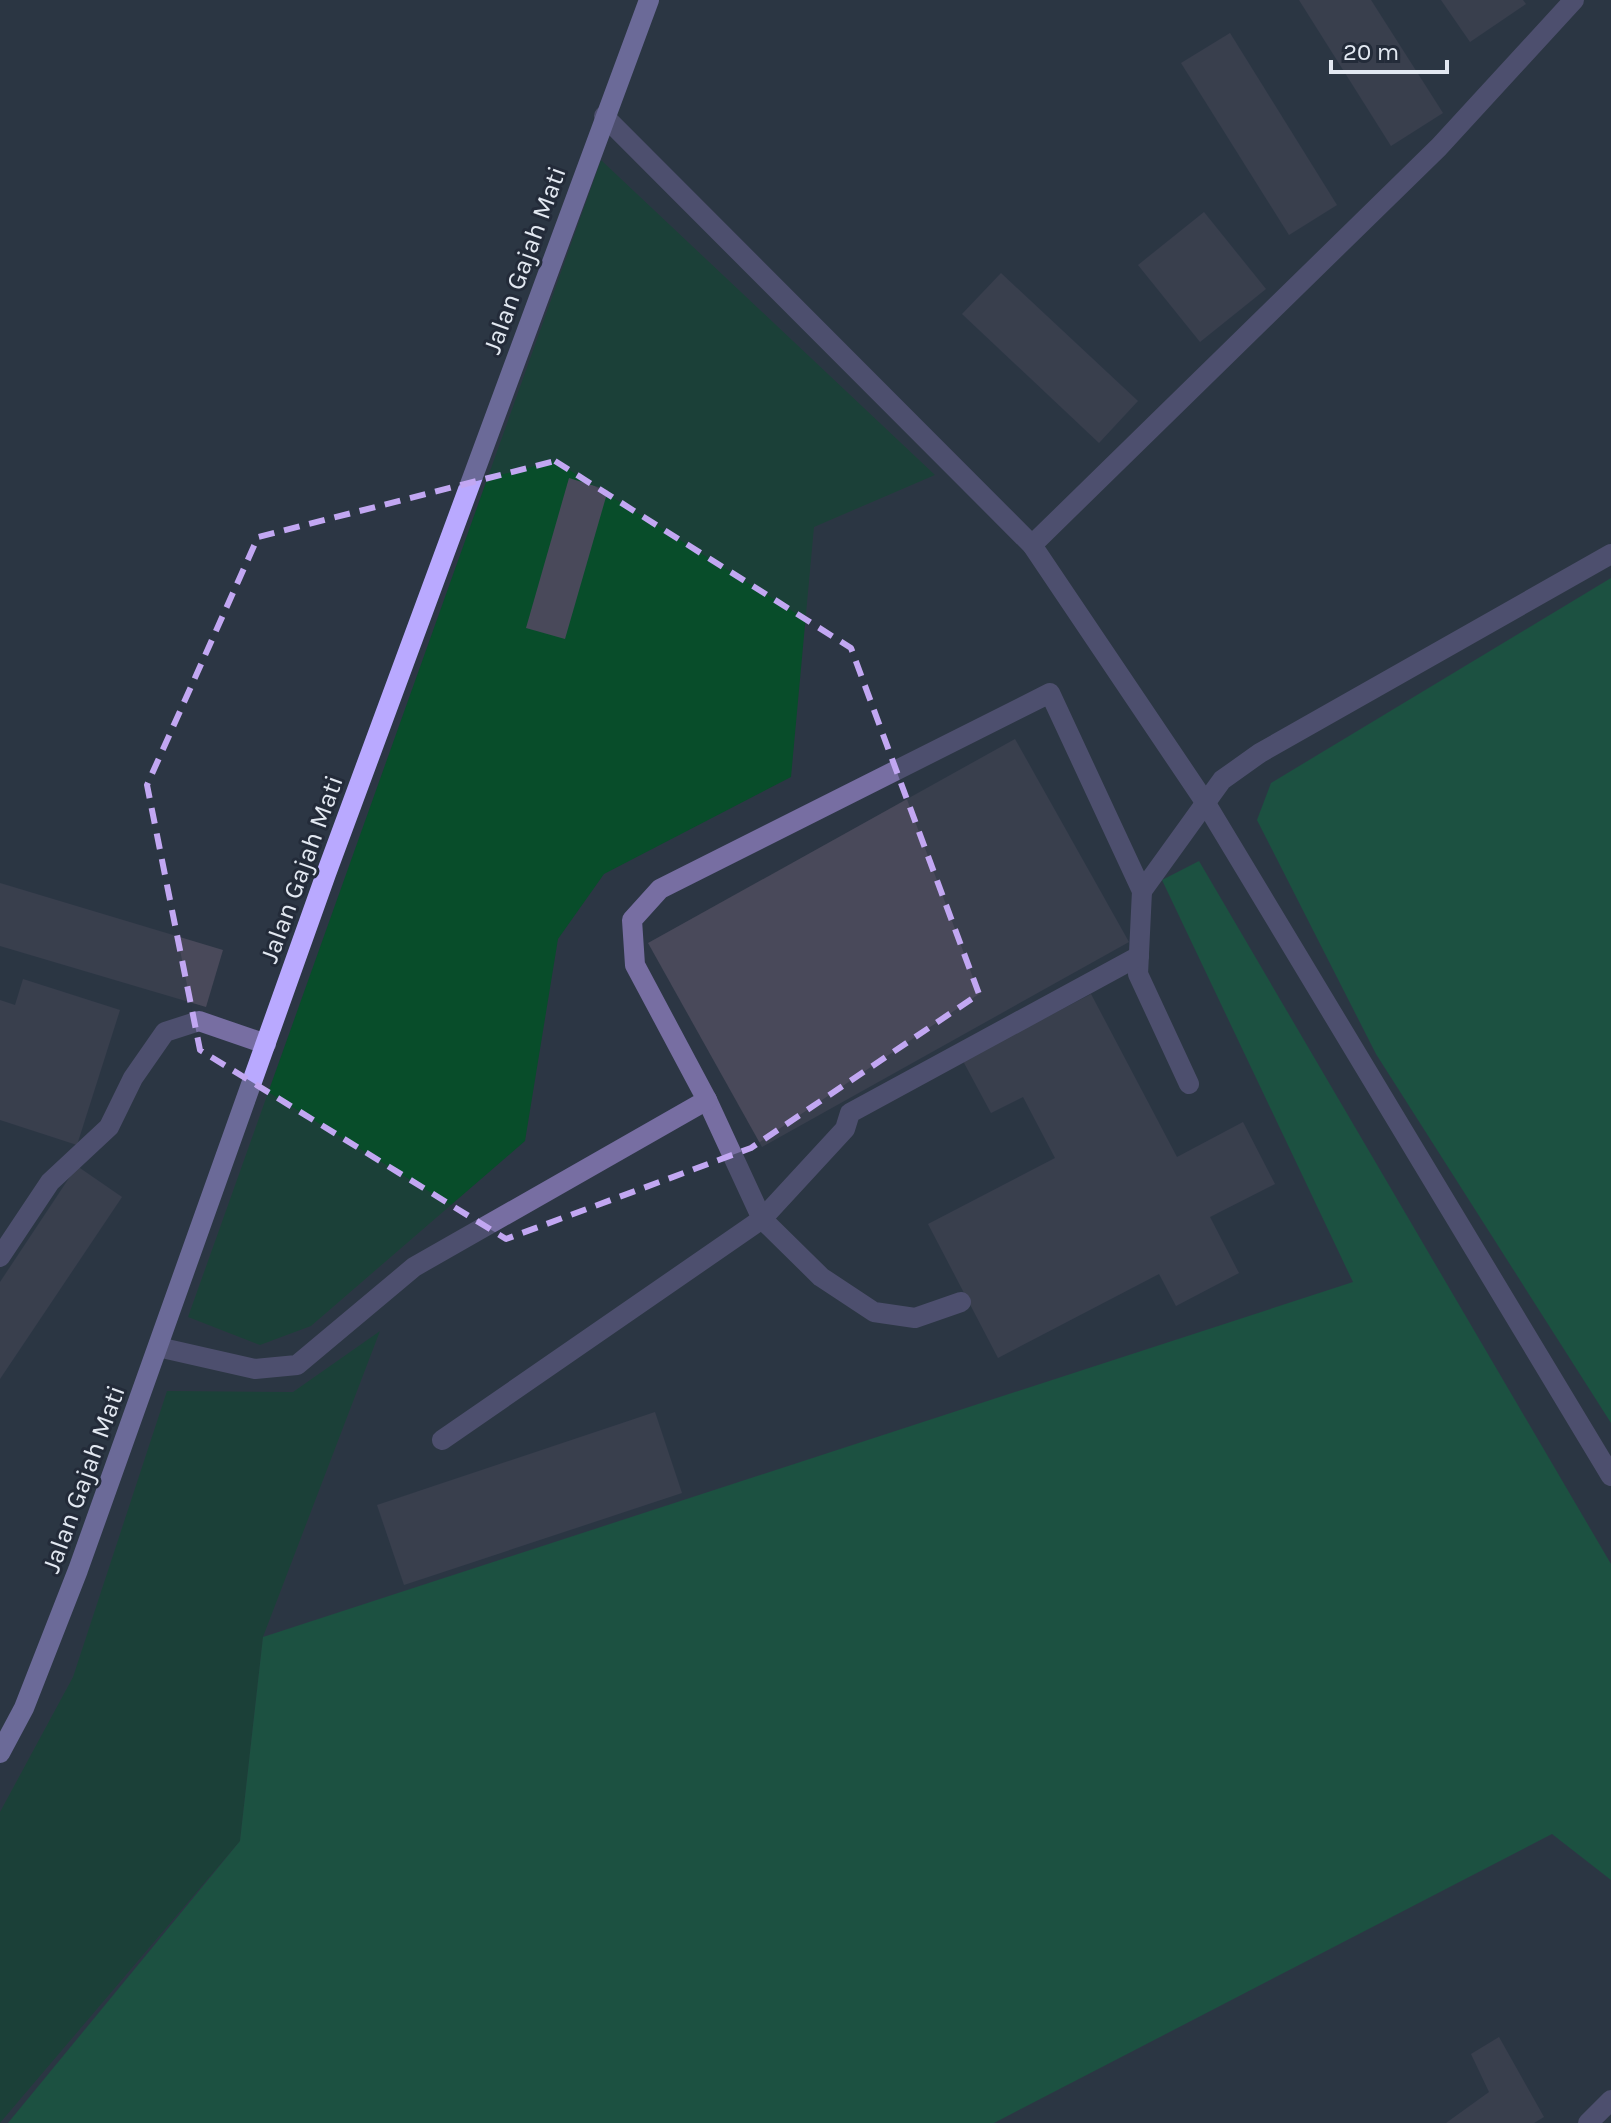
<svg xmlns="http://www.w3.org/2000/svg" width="1611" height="2123" font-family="Karla,sans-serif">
	<rect width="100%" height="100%" fill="#2c3644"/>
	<g fill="#084d2a">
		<path d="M601,160L935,475L814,527L791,777L604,874L558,939L525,1141L311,1326L260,1345L188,1317Z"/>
		<path d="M380,1331L263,1637L240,1841L0,2123V1812L73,1677L167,1391L293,1392Z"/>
	</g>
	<g fill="#09713e">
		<path d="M1611,578V1423L1376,1054L1257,820L1271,783Z"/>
		<path d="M1199,861L1611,1564V1880L1552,1834L994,2123H8L240,1841L263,1637L1353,1282L1162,880Z"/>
	</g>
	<g fill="#49495a">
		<path d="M1299,0H1371L1443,113L1391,146Z"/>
		<path d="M1441,0H1523L1526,4L1470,42Z"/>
		<path d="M1230,33L1337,205L1289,235L1181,63Z"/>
		<path d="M1204,212L1266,289L1200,342L1138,265Z"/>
		<path d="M1001,273L1138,401L1099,443L962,314Z"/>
		<path d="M569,478L608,490L565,639L526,628Z"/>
		<path d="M1015,739L1129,942L762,1147L648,943Z"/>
		<path d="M0,883L223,950L206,1007L0,946Z"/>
		<path d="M23,979L120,1010L77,1145L0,1120V1000L15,1005Z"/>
		<path d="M1091,994L1177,1157L1243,1122L1275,1184L1210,1217L1239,1273L1176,1306L1159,1274L998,1358L928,1224L1055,1158L1023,1097L991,1113L963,1061Z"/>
		<path d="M77,1166L122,1197L0,1379V1282Z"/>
		<path d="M655,1412L682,1493L404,1585L377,1505Z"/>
		<path d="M1499,2037L1544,2117L1534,2123H1446L1489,2092L1471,2054Z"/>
	</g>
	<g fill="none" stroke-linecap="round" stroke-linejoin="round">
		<g stroke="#776ea2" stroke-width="20">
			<path d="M604,116L1032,545L1205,802L1611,1476"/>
			<path d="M1032,545L1439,147L1574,0"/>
			<path d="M1142,891L1222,780L1260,753L1611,554"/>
			<path d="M707,1100L762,1219L821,1277L874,1312L915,1318L961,1302"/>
			<path d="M0,1257L50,1182L109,1127L133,1078L165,1032L199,1021L266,1044"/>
			<path d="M158,1347L255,1369L297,1365L414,1267L707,1100L635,965L632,920L660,889L1050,693L1142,891L1138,974L1189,1084"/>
			<path d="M442,1440L762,1219L845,1129L850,1113L1139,956"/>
			<path d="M1588,2123L1611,2100"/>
		</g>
		<path stroke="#b9a9ff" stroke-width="20" d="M0,1753L24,1708L78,1570L326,874L649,0"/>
	</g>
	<path d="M0 0H1611V2123H0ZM555,461L851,648L979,994L751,1148L506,1239L200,1050L147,785L258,537Z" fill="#2c3644" fill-opacity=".55" fill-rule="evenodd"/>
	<path fill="none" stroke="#c2a7f2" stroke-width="6" stroke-dasharray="16 10" stroke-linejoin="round" d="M555,461L851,648L979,994L751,1148L506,1239L200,1050L147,785L258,537Z"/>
	<g text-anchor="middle" stroke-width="6" stroke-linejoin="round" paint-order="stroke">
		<g font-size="26" fill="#e2e8f1" stroke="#232b39">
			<text transform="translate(524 260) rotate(-70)" y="9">Jalan Gajah Mati</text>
			<text transform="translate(301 869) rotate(-70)" y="9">Jalan Gajah Mati</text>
			<text transform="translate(83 1479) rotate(-70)" y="9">Jalan Gajah Mati</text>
		</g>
	</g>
	<path d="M1331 60v12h116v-12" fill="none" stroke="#e2e8f1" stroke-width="4"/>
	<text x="1343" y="60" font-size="24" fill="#e2e8f1" stroke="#232b39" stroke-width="6" paint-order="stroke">20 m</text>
</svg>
